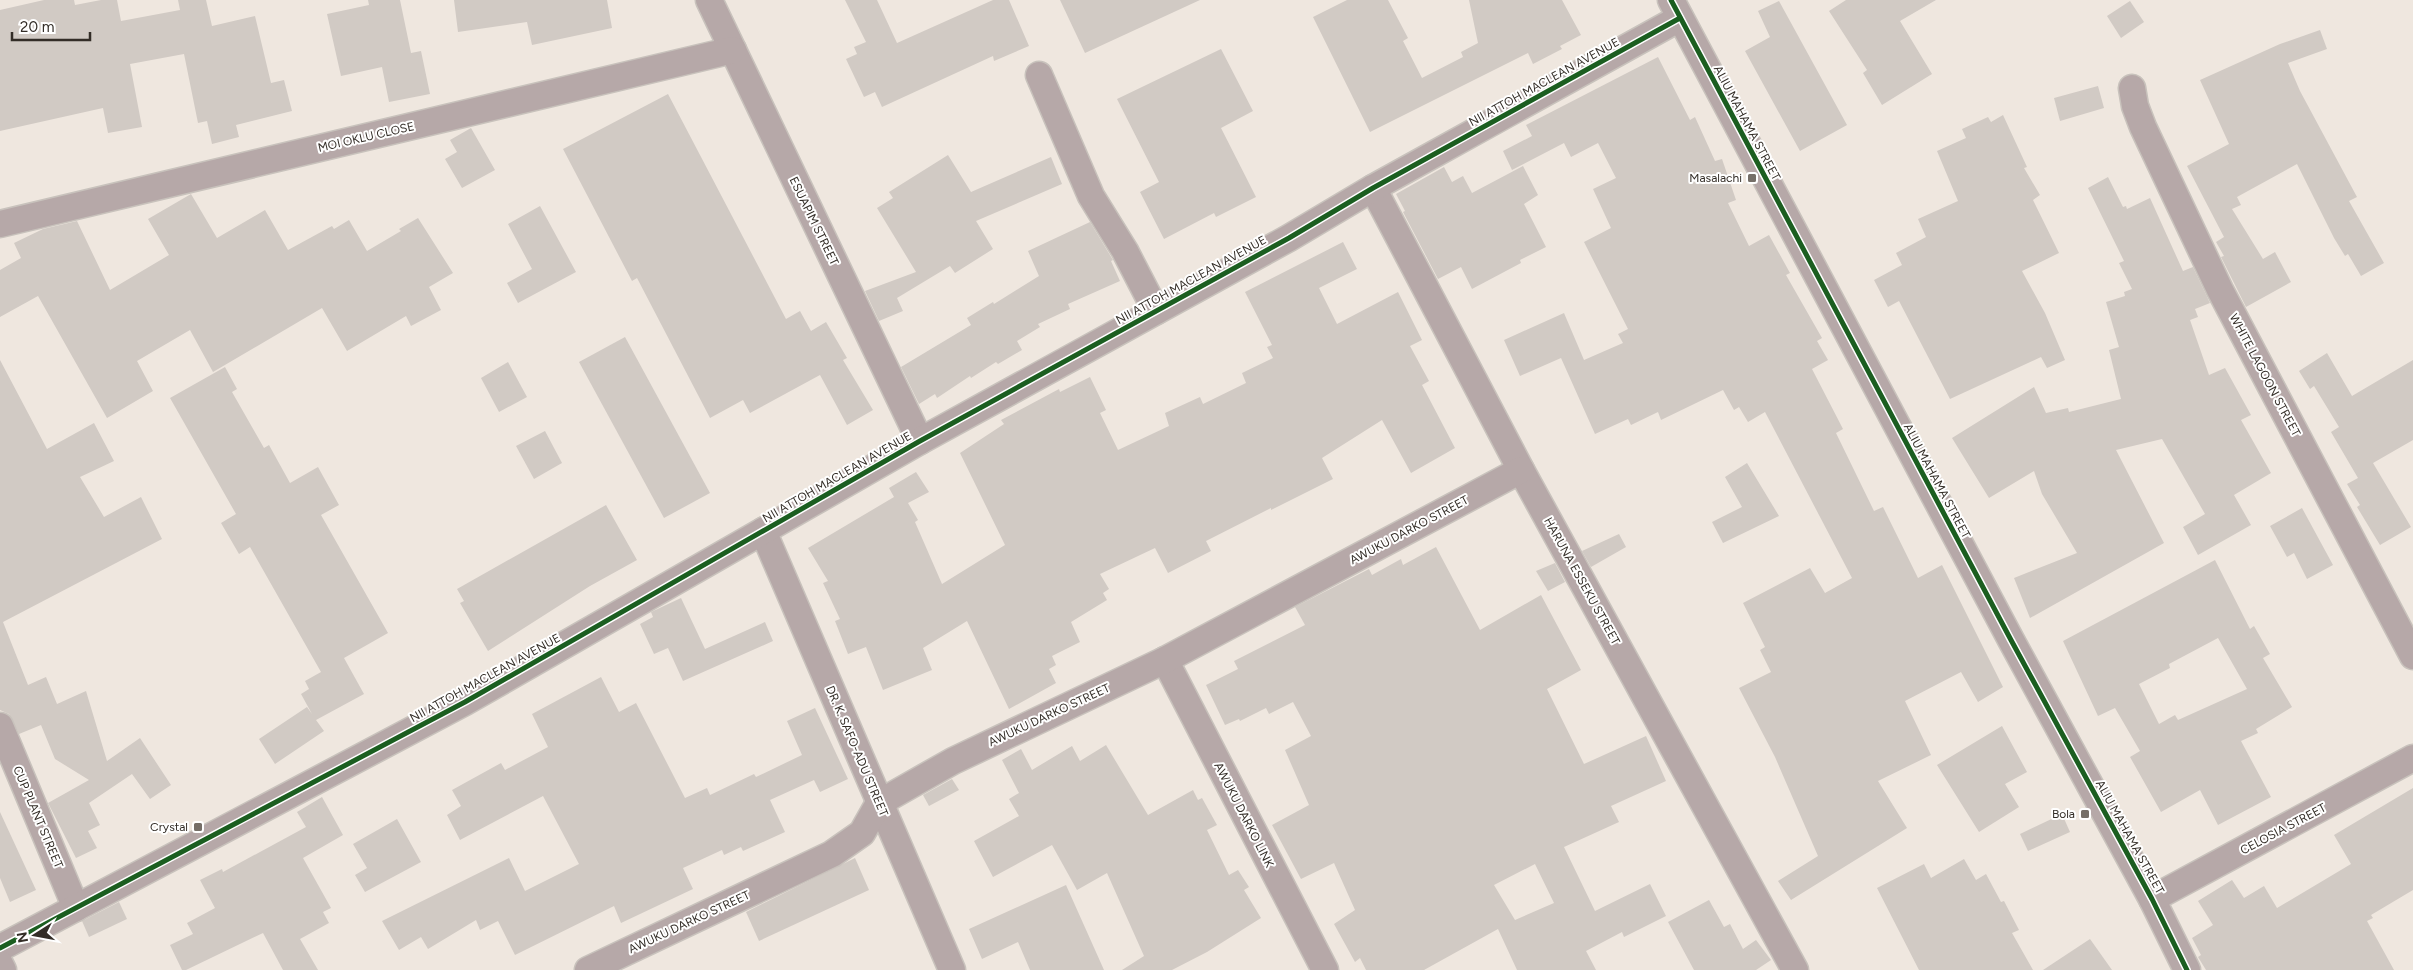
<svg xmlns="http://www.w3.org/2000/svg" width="2413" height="970" font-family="Figtree,sans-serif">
	<rect width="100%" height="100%" fill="#efe7df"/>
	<g fill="#d1cac4" fill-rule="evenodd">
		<path d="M44,0H74L75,5L101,0H117L121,21L180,10L178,0H206L212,26L255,16L271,83L284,80L292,111L236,125L239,137L212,144L207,121L198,123L184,54L130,64L142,127L108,133L103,108L0,131V10Z"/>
		<path d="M368,0H400L411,53L421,51L430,94L389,102L382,67L341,76L327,14L369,5Z"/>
		<path d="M454,0H607L612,28L532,45L527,22L458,32Z"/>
		<path d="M845,0H877L897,43L993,0H1009L1029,46L994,61L993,56L882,107L875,92L864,97L846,59L857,54L854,47L866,42Z"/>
		<path d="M1060,0H1200L1085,53Z"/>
		<path d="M1347,0H1388L1408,38L1403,41L1422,78L1463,57L1461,52L1478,43L1469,0H1562L1581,35L1560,46L1562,49L1533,64L1528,53L1370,132L1313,17Z"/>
		<path d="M1846,0H1936L1900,21L1932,74L1882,105L1863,73L1867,70L1829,11Z"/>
		<path d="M1779,1L1847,125L1800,151L1745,51L1770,37L1758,11Z"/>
		<path d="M2130,1L2144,22L2121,38L2107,16Z"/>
		<path d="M2320,30L2327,49L2288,63L2300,91L2357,197L2349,201L2384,263L2361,276L2348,254L2345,256L2334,238L2297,164L2237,197L2241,205L2232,209L2263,259L2275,252L2291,282L2246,307L2221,257L2224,256L2216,242L2224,237L2187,166L2229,144L2200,80L2280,44Z"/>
		<path d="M1221,49L1253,111L1221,128L1256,197L1216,217L1214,213L1164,239L1140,192L1159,182L1117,99Z"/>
		<path d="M1658,57L1690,120L1695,117L1715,161L1722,159L1736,200L1728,203L1749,246L1769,235L1790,273L1786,275L1822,338L1817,341L1828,360L1812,369L1843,429L1836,433L1874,511L1883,507L1918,578L1942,565L2003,687L1978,702L1961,672L1905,701L1931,755L1878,781L1907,828L1791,900L1778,881L1818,856L1775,757L1739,688L1771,672L1760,650L1765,647L1743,603L1810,568L1825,593L1852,578L1765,412L1748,422L1739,407L1734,410L1723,390L1661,420L1658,412L1631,425L1628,419L1595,434L1561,358L1520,376L1504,340L1564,313L1584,360L1623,343L1618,334L1628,329L1584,242L1611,228L1593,189L1616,178L1598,143L1571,157L1564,143L1512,170L1503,151L1532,136L1526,125Z"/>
		<path d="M2098,86L2104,108L2060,121L2054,98Z"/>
		<path d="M668,94L786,319L800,311L811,331L826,322L847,358L843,360L873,410L847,425L820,375L750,413L743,400L710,418L637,278L632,281L563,149Z"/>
		<path d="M2003,115L2027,167L2024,168L2040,195L2033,200L2059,253L2022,271L2045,313L2065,360L2047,368L2041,357L1950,399L1899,301L1888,307L1874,280L1902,265L1896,253L1926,237L1918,219L1958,201L1937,151L1966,138L1962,129L1988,117L1991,122Z"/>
		<path d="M471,128L495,170L462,188L445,159L457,152L450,140Z"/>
		<path d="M948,155L971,192L1051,157L1062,184L976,221L993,249L955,273L950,266L897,298L903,311L879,321L865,291L916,272L877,208L893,198L889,192Z"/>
		<path d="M1523,166L1538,195L1524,204L1546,247L1520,260L1521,263L1472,289L1461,267L1438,279L1403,212L1405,211L1396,194L1444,167L1452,182L1463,176L1472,193Z"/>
		<path d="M2108,177L2123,207L2126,206L2127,209L2150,198L2183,271L2193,267L2210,303L2195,309L2198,317L2190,320L2209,375L2225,368L2251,415L2241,420L2271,473L2234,495L2251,525L2198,555L2183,527L2205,514L2162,439L2116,450L2164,543L2030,618L2014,578L2077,553L2042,494L2034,471L1989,498L1952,438L2034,387L2046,413L2068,408L2069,412L2121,399L2109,350L2119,347L2106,302L2125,296L2124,292L2132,289L2119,263L2124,261L2088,188Z"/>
		<path d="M191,194L217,238L265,210L288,250L332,226L334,229L349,220L367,251L401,231L399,229L418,218L453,273L429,287L441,310L411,326L406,316L347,351L322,308L213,372L190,330L137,361L153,391L107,418L38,296L0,317V270L21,258L14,243L43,229L77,221L110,290L169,255L148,219Z"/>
		<path d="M540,206L576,272L518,303L507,283L532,269L508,224Z"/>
		<path d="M1090,222L1113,260L1111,261L1120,281L1068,304L1070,309L1038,324L1040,327L1017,341L1022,350L998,364L996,362L971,378L970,376L937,398L935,394L919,404L901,367L971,325L967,318L993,302L994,304L1039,276L1028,251Z"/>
		<path d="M1343,242L1357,269L1319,288L1337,324L1398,292L1422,340L1410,346L1429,381L1422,385L1455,448L1411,473L1382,420L1322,458L1333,479L1271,510V508L1206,541L1211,551L1168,573L1155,548L1100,574L1109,589L1103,593L1107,600L1071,622L1080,642L1052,656L1056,665L1049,669L1056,683L1009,709L967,621L923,648L932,670L883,690L866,647L848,654L835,621L840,619L823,583L828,581L808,548L894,497L889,488L916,472L929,492L908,503L918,520L915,522L942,584L1005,545L960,453L1004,424L1001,420L1059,389L1060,392L1090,377L1106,410L1100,413L1118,450L1169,426L1165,413L1200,397L1203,404L1246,383L1242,373L1273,358L1267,347L1272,345L1245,292Z"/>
		<path d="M625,337L710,493L664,518L579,362Z"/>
		<path d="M2327,353L2352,396L2413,360V440L2373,463L2411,527L2380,545L2357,507L2360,505L2347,484L2358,478L2331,432L2339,427L2314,386L2310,389L2299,371Z"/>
		<path d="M0,360L47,449L94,423L114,461L80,477L104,517L141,497L162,539L3,622L28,685L46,677L57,704L86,691L107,761L140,738L171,785L150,799L132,774L89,803L100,825L88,831L97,848L76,858L48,803L89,780L55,759L41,725L19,734L9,714L0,710Z"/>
		<path d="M508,362L527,397L499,412L481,378Z"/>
		<path d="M225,367L237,389L232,392L264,448L269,445L290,483L318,467L339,505L321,515L388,633L344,658L364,694L316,720L324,731L275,764L259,739L307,707L312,714L301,694L309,689L305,681L321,672L250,547L239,554L221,523L236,514L170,398Z"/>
		<path d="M545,431L562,463L534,479L516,446Z"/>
		<path d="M1747,463L1779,516L1723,543L1712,522L1742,507L1725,477Z"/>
		<path d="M606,505L637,560L590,586L488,651L460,603L464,601L457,589Z"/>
		<path d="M2302,508L2333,565L2307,579L2294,553L2287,557L2270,526Z"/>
		<path d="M1619,534L1626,547L1591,567L1582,551Z"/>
		<path d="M1436,547L1480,630L1541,595L1581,670L1547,689L1584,764L1646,736L1666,781L1611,806L1619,822L1564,847L1595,911L1650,884L1666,916L1624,937L1622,932L1586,951L1596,970H1517L1498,929L1424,970H1366L1360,958L1355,962L1334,924L1355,910L1334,863L1301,879L1272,825L1309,805L1285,750L1311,736L1293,702L1269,714L1266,708L1240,721L1239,719L1225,725L1206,685L1238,669L1234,661L1305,625L1295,607L1369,569L1372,575L1401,559L1403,565ZM1535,864L1554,903L1515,920L1494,885Z"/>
		<path d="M2215,560L2250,629L2254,626L2270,654L2263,658L2292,707L2256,729L2258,733L2241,741L2271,797L2218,825L2200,790L2161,812L2130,757L2140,751L2115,708L2098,716L2063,641ZM2218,638L2247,689L2178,720L2175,715L2159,724L2139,684L2170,668L2169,664Z"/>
		<path d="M1555,563L1565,582L1548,591L1536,571Z"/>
		<path d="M681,598L705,649L765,622L773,641L683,681L668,648L654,654L640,624L653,617L651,612Z"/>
		<path d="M601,677L619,712L636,703L685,798L707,788L710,795L754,774L756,777L802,755L787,721L815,708L848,779L820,792L814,780L770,800L785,832L743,851L741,847L724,855L722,850L683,868L693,889L621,923L614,906L515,955L498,921L480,930L476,920L428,949L421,937L399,950L382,921L509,858L525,891L579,864L543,796L460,840L447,815L461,806L452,790L501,763L505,770L548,747L532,714Z"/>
		<path d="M2002,726L2027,772L2005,784L2019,807L1979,832L1937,765Z"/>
		<path d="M1106,745L1148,815L1193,790L1198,800L1202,798L1217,825L1207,830L1229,875L1238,870L1249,887L1244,890L1261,918L1207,952L1172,970H1122L1144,956L1107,873L1077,890L1052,845L993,877L974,841L1019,816L1009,799L1019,793L1002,760L1021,749L1032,770L1072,746L1080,761Z"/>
		<path d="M952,779L959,790L929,806L923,795Z"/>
		<path d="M2413,788V890L2371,915L2373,918L2367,921L2394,970H2206L2198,957L2201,955L2192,938L2213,925L2198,901L2232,880L2244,898L2264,886L2277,908L2351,864L2334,835Z"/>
		<path d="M322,797L343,835L303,858L331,908L323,912L329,923L300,939L318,970H283L263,933L186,970H182L170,945L193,934L187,923L215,908L200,880L222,869L223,872L306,827L297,812Z"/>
		<path d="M0,812L36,890L10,902L0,878Z"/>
		<path d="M2062,814L2070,832L2028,851L2020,834Z"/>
		<path d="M397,819L421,862L365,892L355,875L367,868L353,844Z"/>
		<path d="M855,858L869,890L759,941L746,912Z"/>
		<path d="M1964,859L1976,880L1986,874L2001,902L2004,901L2019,930L2012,933L2033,970H1919L1877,888L1924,864L1931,878Z"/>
		<path d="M1066,885L1104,970H1030L1018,942L982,959L969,929Z"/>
		<path d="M1709,900L1724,927L1730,924L1743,949L1756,940L1771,960L1756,970H1694L1668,922Z"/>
		<path d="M119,902L127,919L89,937L82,921Z"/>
		<path d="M2090,939L2112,970H2043Z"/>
	</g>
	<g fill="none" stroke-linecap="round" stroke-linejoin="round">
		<g stroke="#c8c2bc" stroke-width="29">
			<g id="minor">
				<path d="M709,0L920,441"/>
				<path d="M1671,0L2011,640L2152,899L2187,970"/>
				<path d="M1039,75L1091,196L1125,251L1156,311"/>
				<path d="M2132,88L2135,106L2143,127L2220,290L2413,656"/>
				<path d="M1373,188L1521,470L1795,970"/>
				<path d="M0,224L733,50"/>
				<path d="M763,531L952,970"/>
				<path d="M1165,660L1325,970"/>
				<path d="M0,726L76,908"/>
				<path d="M2152,899L2413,758"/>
				<path d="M0,948L465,702L920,441L1289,238L1373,188L1680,18"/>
				<path d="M0,964L3,970"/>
				<path d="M588,970L832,854L862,833L879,803L953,761L1165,660L1521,470"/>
			</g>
		</g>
		<use href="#minor" stroke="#b6a8a8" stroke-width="26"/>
		<g stroke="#fff" stroke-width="8">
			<g id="cycleway">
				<path d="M1671,0L2011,640L2152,899L2187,970"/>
				<path d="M0,948L465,702L920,441L1289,238L1373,188L1680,18"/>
			</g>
		</g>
		<use href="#cycleway" stroke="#1b5e20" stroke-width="5"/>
	</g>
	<g fill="#756e67" stroke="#fff" stroke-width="2">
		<rect x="1747" y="173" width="10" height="10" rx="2.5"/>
		<rect x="2080" y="809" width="10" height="10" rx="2.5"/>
		<rect x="193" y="822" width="10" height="10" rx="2.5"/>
	</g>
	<g text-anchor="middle" stroke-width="4" stroke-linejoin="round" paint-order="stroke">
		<g font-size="12" fill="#332d27" stroke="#fff">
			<text transform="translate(1544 82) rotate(-29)" y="4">NII ATTOH MACLEAN AVENUE</text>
			<text transform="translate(1747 123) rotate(62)" y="4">ALIU MAHAMA STREET</text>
			<text transform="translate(366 137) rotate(-13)" y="4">MOI OKLU CLOSE</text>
			<text transform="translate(814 221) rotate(64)" y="4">ESUAPIM STREET</text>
			<text transform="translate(1191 280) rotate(-29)" y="4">NII ATTOH MACLEAN AVENUE</text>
			<text transform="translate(2265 375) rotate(62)" y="4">WHITE LAGOON STREET</text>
			<text transform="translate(837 477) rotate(-30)" y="4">NII ATTOH MACLEAN AVENUE</text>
			<text transform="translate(1937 481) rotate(62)" y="4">ALIU MAHAMA STREET</text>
			<text transform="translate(1409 530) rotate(-28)" y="4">AWUKU DARKO STREET</text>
			<text transform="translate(1582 581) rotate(61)" y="4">HARUNA ESSEKU STREET</text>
			<text transform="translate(485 678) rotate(-29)" y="4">NII ATTOH MACLEAN AVENUE</text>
			<text transform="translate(1049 715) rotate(-25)" y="4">AWUKU DARKO STREET</text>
			<text transform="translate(857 751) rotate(67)" y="4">DR. K. SAFO-ADU STREET</text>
			<text transform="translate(1244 815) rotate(63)" y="4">AWUKU DARKO LINK</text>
			<text transform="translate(38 817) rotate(67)" y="4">CUP PLANT STREET</text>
			<text transform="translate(2283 829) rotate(-28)" y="4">CELOSIA STREET</text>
			<text transform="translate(2130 837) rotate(61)" y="4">ALIU MAHAMA STREET</text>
			<text transform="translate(689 922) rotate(-25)" y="4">AWUKU DARKO STREET</text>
		</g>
		<g font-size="12" fill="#332d27" stroke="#fff" text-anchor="end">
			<text x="1742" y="182">Masalachi</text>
			<text x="2075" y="818">Bola</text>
			<text x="188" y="831">Crystal</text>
		</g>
	</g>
	<g transform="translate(35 935) rotate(259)" stroke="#ffffff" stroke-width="4" paint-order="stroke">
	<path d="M0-4L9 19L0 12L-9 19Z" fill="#332d27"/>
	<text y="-8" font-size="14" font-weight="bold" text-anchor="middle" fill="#332d27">N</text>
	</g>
	<path d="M12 32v8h78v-8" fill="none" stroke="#332d27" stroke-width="2.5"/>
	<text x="20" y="32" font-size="15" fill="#332d27" stroke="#ffffff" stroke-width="4" paint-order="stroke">20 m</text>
</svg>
